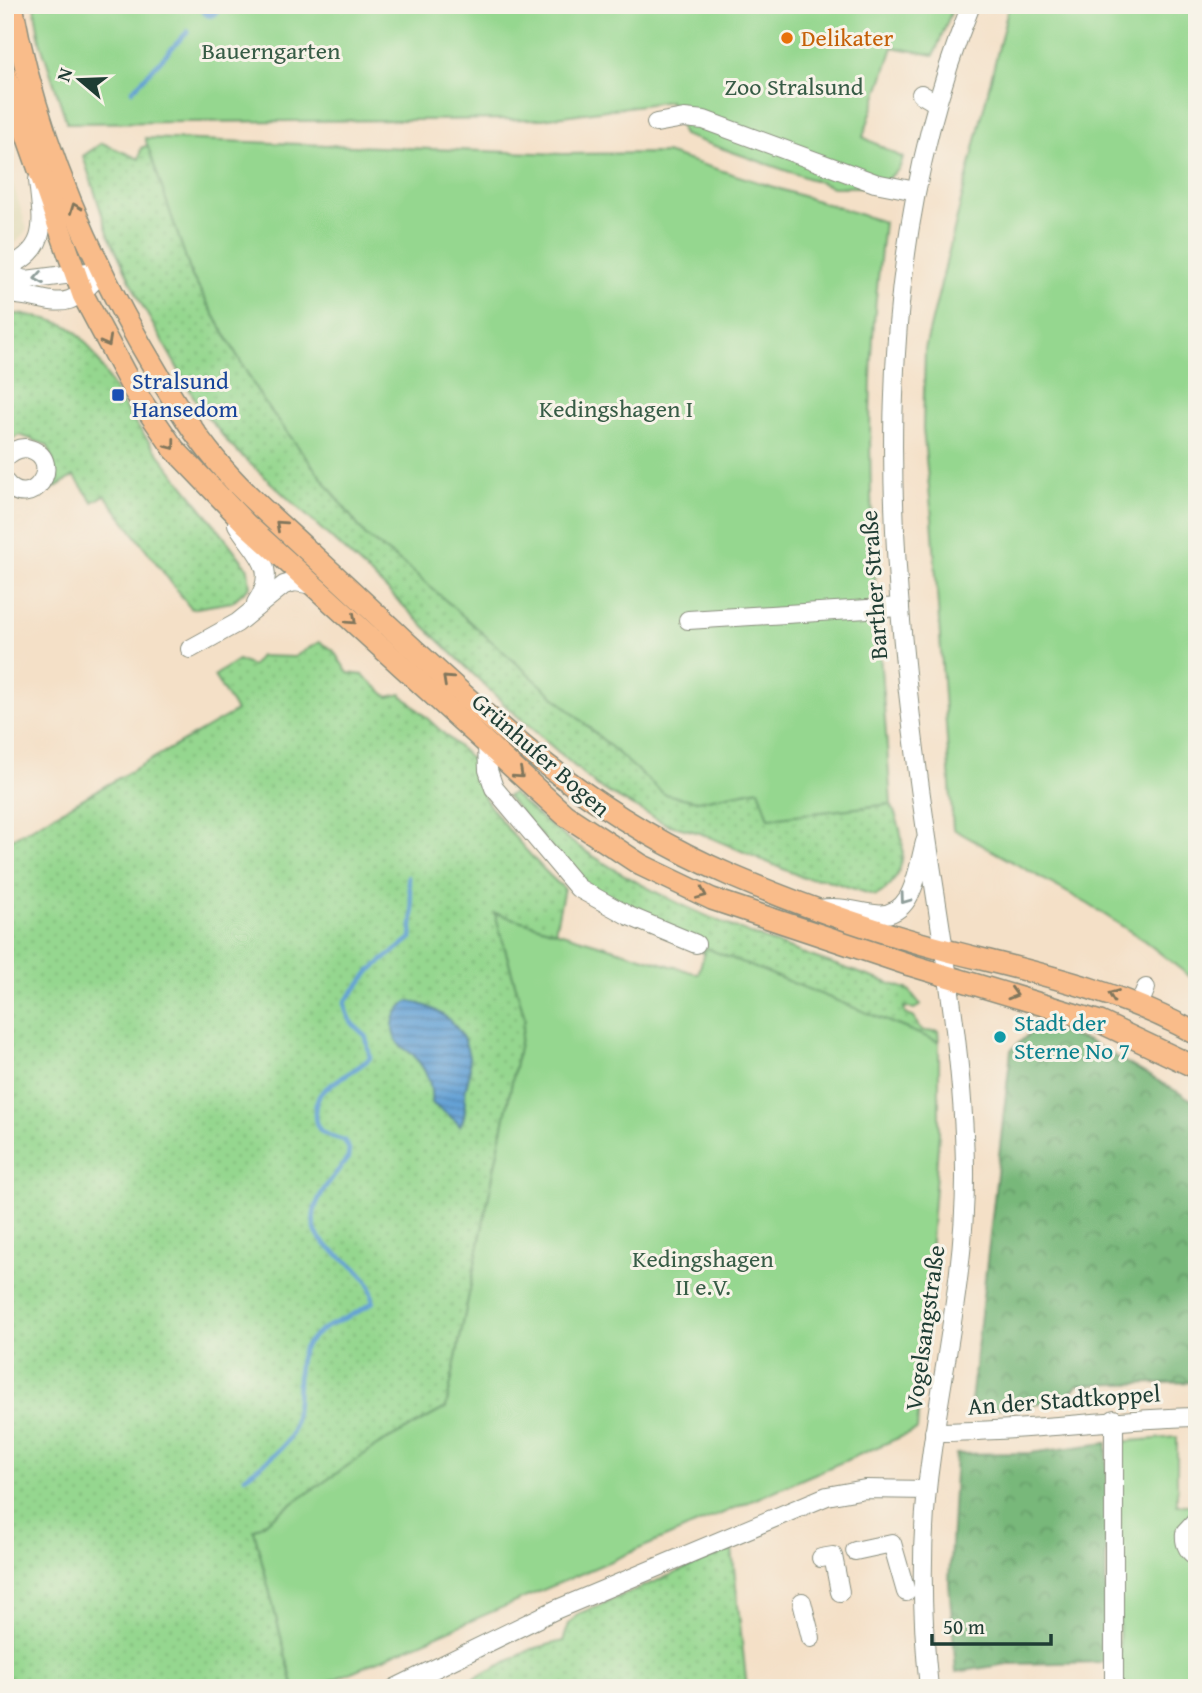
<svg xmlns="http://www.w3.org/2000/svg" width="1202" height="1693" font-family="'Gentium Book Plus',serif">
	<defs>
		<pattern id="grass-dots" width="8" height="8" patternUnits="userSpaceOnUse" patternTransform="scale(1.75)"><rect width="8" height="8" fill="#95d78f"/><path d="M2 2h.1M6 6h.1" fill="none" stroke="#80b97c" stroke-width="1.8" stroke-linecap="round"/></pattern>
		<pattern id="forest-crowns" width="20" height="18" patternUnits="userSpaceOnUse" patternTransform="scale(1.75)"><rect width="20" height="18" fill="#78b87a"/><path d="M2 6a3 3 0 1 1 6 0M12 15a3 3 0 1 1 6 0" fill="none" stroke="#629765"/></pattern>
		<pattern id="water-rules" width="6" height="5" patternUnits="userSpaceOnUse" patternTransform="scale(1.75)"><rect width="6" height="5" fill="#64a1d5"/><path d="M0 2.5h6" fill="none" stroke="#5284ae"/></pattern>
	</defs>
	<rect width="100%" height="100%" fill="#f7f3e8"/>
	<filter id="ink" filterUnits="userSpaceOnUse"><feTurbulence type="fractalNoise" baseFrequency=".0143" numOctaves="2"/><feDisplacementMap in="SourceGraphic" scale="14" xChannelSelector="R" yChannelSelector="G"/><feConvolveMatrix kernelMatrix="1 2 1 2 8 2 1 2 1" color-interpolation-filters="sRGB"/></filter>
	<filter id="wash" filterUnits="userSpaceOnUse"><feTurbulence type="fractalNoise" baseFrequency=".00686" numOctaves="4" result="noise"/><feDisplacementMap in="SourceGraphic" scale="28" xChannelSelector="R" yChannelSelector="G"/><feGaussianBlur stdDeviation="1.57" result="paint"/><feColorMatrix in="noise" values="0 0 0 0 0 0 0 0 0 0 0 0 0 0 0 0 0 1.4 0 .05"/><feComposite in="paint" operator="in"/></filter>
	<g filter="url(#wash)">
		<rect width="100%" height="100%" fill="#f4e0c7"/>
		<path fill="#e2dcba" d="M5,159L27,229L17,242L5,248Z"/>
		<g fill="url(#grass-dots)" stroke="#5a8a62" stroke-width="2">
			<path d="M102,143L139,159L141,148L148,145L192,276L262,399L366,536L409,568L697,801L759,789L769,818L891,804C906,837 912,875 876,896L824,879L804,878L700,833L666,824L598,787L505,705L381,584L232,447L200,408L142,305L109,236L83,156Z"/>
			<path d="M5,313C24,314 62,319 76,332C99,353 110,387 128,413C166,467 210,515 248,569L250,586L232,602L191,609L105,495L93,502L74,476L49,491L45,490C55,473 57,463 47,445L20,435L5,443Z"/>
			<path d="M319,642L333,650L348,673L363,675L388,697L401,694L480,767C480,774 479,783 481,790C486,807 548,877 564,888L555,931L495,914L525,1018L446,1408L378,1445L254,1530L294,1688H5V843L236,711L214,676L238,660L252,666L260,656L294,657Z"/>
			<path d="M512,793C623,898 767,941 909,990L921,1005L914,1009L904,1007L905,1014L915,1018C919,1033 925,1032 938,1031L939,1042L706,949L704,953L590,892L507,797Z"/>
			<path d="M732,1549L747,1688H455L532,1649L563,1641L569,1624L578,1614Z"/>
		</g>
		<g fill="url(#forest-crowns)" stroke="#4c7a57" stroke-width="2">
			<path d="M1052,1030L1088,1041L1197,1103V1382L1078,1385L1061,1401L988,1410L971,1402L1011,1050L1030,1033Z"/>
			<path d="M1107,1443L1105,1662L1008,1664L956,1672L949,1582L956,1454L1030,1453Z"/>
		</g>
		<g fill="#95d78f" stroke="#5a8a62" stroke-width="2">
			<path d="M34,5H954L934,55L893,47L863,137L903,158L899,169L878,187H833L683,135L670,101L542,119L67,123L40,41Z"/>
			<path d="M1009,5H1197V982L1142,939L1088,904L953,829L932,518L923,429L925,349Z"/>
			<path d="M145,138L563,154L666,153L884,222C880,261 875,300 873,338C863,493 881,650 891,804L769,818L759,789L697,801L664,794L409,568L366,536L262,399L192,276Z"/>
			<path d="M495,913L698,974L706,948L939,1042V1132L917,1430L314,1688H294L254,1530L378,1445L446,1408L525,1018Z"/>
			<path d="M1177,1437V1505H1197V1688L1119,1686L1120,1442Z"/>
		</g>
		<path fill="url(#water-rules)" stroke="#426f84" stroke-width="2" d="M409,1001C445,1009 468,1030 470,1067C470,1076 466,1085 465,1094C464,1106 467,1116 460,1126C451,1114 441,1112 431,1102C433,1086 426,1070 415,1057C411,1051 402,1049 398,1043C387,1027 395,1009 409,1001Z"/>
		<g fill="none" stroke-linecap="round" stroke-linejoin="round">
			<g stroke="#64a1d5" stroke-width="4.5">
				<path d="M132,91L188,31"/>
				<path d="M245,1477C294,1440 295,1443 298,1381C298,1372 298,1359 303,1350C319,1322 350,1321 373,1302C374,1254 296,1256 317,1203C324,1186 337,1172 348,1158L349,1149L344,1140C338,1138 327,1136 322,1132C311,1122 314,1100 323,1091C337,1078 356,1071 370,1058L366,1036C354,1026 345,1018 345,1002L370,971L411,938L413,913L408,877"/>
			</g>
			<path stroke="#64a1d5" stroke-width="18" d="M210,9L214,5"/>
		</g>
	</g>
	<g filter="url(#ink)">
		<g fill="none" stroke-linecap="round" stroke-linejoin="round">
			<g stroke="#8a8e7e" stroke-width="20">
				<g id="minor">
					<path d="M921,94L936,103"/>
					<path d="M656,123L684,118L704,120L875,183L916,191"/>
					<path d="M5,268C51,250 42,221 38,180"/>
					<path d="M5,274L26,280L88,272"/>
					<path d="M5,294C57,296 63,320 102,271"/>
					<path d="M5,458C12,451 20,446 30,449C66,461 31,515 5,482"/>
					<path d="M237,524C255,554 280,567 256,603"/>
					<path d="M688,620L900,607"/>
					<path d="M190,649L237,623L284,585L295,582L313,585"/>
					<path d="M487,746L488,770L494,788L578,888L629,916L696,944"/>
					<path d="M820,909C839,906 855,911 874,914C914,920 917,870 925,842"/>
					<path d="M1139,1005L1146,988"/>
					<path d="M934,1432C1022,1432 1109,1419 1197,1417"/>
					<path d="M1197,1520L1185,1533C1184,1544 1187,1551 1197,1557"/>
					<path d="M855,1551L892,1543L906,1592"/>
					<path d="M821,1558L833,1556L840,1592"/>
					<path d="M802,1602L811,1638"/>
					<path d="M395,1688L555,1610L827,1496L865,1489L927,1490"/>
					<path d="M929,1688C921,1613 920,1532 931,1457C944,1361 966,1268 965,1170C964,1056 942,943 926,831C886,554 864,270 971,5"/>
					<path d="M1114,1688V1419"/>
				</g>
			</g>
			<g stroke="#8a8e7e" stroke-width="24">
				<g id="major">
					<path d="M12,5C36,136 91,263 159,376C176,404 194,434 215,459C241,491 274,519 304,547C339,579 373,611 408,644C513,741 598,818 732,876C800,905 873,931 945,950C1032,972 1117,989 1197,1034"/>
					<path d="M5,73L83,295L133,389L174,449L246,524L565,815L641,865L712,899L910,965L1100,1022L1197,1068"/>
				</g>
			</g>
			<use href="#minor" stroke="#fff" stroke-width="18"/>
			<use href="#major" stroke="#f9bc8a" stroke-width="21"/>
		</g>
		<defs><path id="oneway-chevron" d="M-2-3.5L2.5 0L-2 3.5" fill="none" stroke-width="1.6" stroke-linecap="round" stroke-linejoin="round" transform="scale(1.75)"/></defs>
		<g stroke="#81765b">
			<use href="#oneway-chevron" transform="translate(75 208) rotate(-111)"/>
			<use href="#oneway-chevron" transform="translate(107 342) rotate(61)"/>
			<use href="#oneway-chevron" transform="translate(171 445) rotate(53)"/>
			<use href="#oneway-chevron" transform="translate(280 525) rotate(-138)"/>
			<use href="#oneway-chevron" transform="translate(352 620) rotate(42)"/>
			<use href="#oneway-chevron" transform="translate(447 680) rotate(-137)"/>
			<use href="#oneway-chevron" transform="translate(519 774) rotate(42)"/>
			<use href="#oneway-chevron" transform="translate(702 894) rotate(23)"/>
			<use href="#oneway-chevron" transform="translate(1013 994) rotate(17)"/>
			<use href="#oneway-chevron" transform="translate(1113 995) rotate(-159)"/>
		</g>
		<g stroke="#8f9e9a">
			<use href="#oneway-chevron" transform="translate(39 278) rotate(170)"/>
			<use href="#oneway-chevron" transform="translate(905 899) rotate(126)"/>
		</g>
	</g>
	<circle fill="#e8710a" stroke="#f7f3e8" stroke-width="2.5" cx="787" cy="38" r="7"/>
	<rect fill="#1a4fb4" stroke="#f7f3e8" stroke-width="2.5" x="111" y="388" width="14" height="14" rx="3.5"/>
	<circle fill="#0f9aa8" stroke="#f7f3e8" stroke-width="2.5" cx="1000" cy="1037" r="7"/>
	<g text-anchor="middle" stroke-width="6" stroke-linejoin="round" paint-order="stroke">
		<g font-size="24" fill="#c56008" stroke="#f7f3e8" text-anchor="start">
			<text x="801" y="46">Delikater</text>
		</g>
		<g font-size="24" fill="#375c46" stroke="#f7f3e8">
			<text x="271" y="59">Bauerngarten</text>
			<text x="794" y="95">Zoo Stralsund</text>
			<text x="616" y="417">Kedingshagen I</text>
			<text x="703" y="1267">Kedingshagen<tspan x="703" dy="28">II e.V.</tspan></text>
		</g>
		<g font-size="24" fill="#164399" stroke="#f7f3e8" text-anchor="start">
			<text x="132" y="389">Stralsund<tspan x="132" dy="28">Hansedom</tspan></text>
		</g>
		<g font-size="24" fill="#1f3d34" stroke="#f7f3e8">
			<text transform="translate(874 585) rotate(-94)" y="8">Barther Straße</text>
			<text transform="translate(541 755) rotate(41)" y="8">Grünhufer Bogen</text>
			<text transform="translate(925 1328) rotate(-82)" y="8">Vogelsangstraße</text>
			<text transform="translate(1064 1400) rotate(-4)" y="8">An der Stadtkoppel</text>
		</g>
		<g font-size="24" fill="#0d838f" stroke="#f7f3e8" text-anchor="start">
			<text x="1014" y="1031">Stadt der<tspan x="1014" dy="28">Sterne No 7</tspan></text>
		</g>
	</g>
	<rect width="1202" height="1693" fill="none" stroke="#f7f3e8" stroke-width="28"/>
	<g transform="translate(80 80) rotate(289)" stroke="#f7f3e8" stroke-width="5" paint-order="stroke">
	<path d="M0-5L12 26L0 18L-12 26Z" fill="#1f3d34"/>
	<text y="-10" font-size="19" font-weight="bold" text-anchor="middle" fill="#1f3d34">N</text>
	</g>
	<path d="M932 1634v10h119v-10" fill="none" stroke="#1f3d34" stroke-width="3.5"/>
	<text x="943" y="1634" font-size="21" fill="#1f3d34" stroke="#f7f3e8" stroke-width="5" paint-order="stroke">50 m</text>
</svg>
